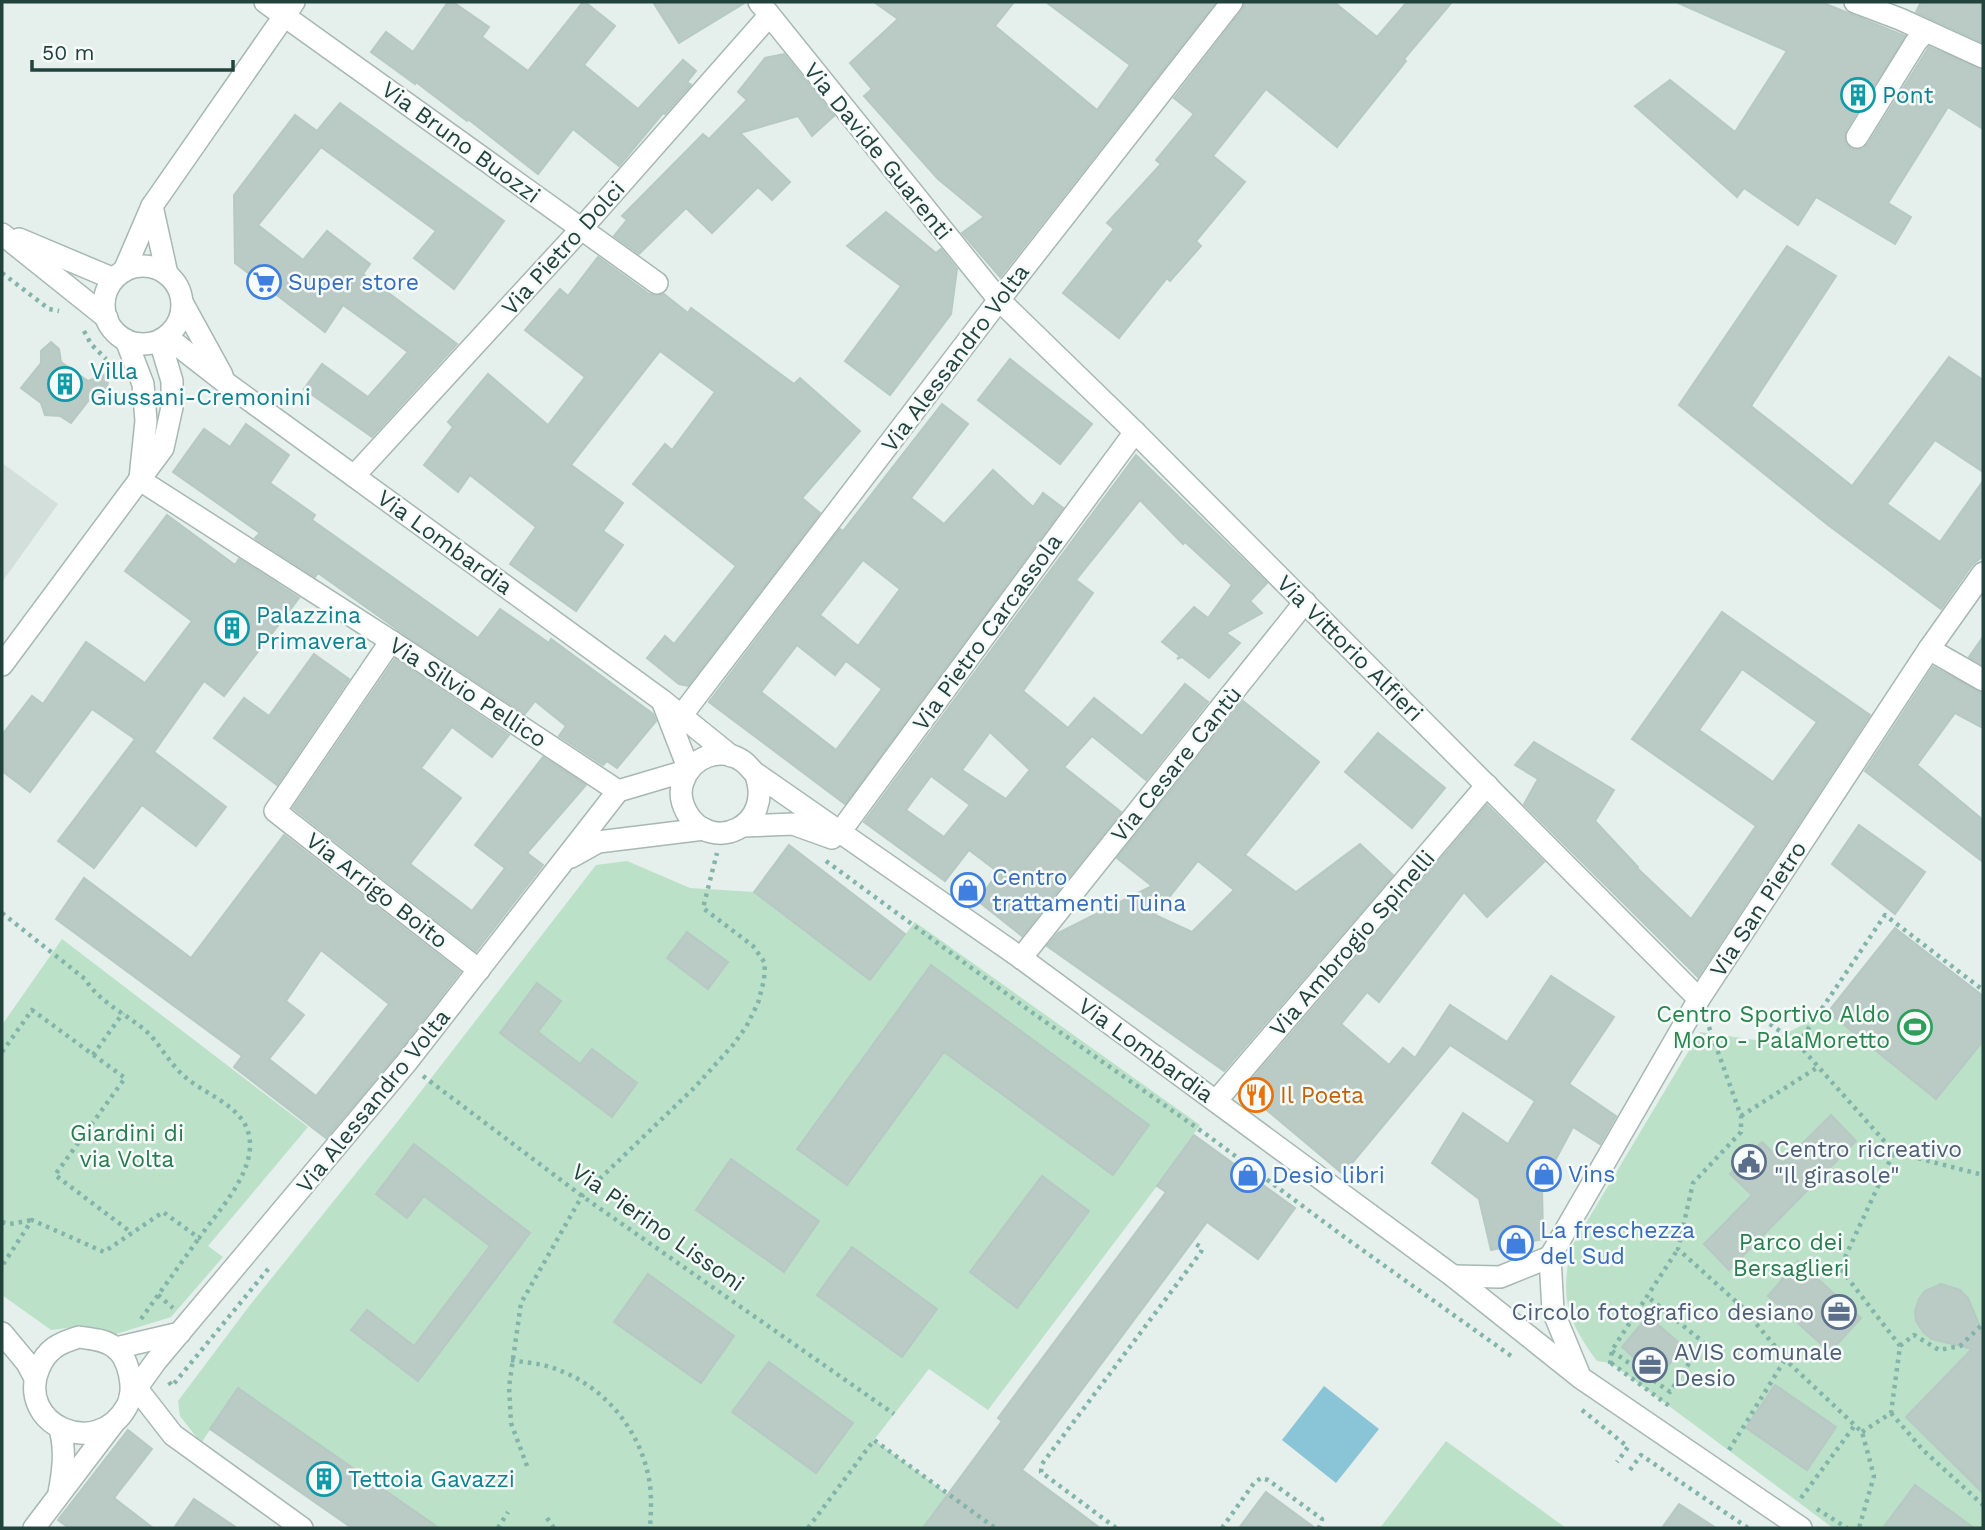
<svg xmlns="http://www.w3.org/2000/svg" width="1985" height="1530" font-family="'Work Sans',sans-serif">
	<rect width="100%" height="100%" fill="#e5efeb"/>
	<path fill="#d3dfda" d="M2,463L58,504L2,582Z"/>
	<g fill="#bce1c9">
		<path d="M627,861L690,888L754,892L870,980L915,922L1200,1125L1157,1186L988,1410L929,1369L874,1440L994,1528H439L239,1388L201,1443L180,1416L178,1401L250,1305L398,1121L596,865Z"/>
		<path d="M62,939L308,1127L208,1246L223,1257L171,1317L113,1335L83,1326L51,1330L2,1295V1025Z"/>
		<path d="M1828,1012L1936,1099L1983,1041V1528H1833L1611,1363L1597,1361C1567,1320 1560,1299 1571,1248L1700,1032L1769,1042Z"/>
		<path d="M1446,1441L1566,1528H1380Z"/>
	</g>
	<path fill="#8ac5d7" d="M1324,1386L1379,1429L1336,1483L1282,1440Z"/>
	<g fill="#bacac4" stroke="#b6c9c3" stroke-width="2" fill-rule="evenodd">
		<path d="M448,2H453L489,27L482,37L528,71L583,2H585L615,26L584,65L638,109L683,60L696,71L687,82L691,85L665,114L663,113L619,166L573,129L538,174L468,119L467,121L416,82L415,84L371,52L386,32L413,52Z"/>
		<path d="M653,2H746L679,43Z"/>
		<path d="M874,2H1014L995,26L1097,110L1130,65L1046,2H1216L1000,277L962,233L984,217L938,179L864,96L872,89L850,63L898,19Z"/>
		<path d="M1245,2H1334L1377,37L1407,2H1452L1404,59L1406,61L1337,147L1266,89L1213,156L1245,182L1196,241L1201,246L1170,281L1167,278L1119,338L1063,293L1114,229L1107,223L1161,164L1156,160L1194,114L1174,98L1242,10Z"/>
		<path d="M1676,2H1821L1905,36L1846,130L1845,143L1851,148L1863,149L1868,144L1929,47L1983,70V129L1948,107L1888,203L1911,217L1895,244L1816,197L1798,225L1744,188L1737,197L1635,106L1670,80L1735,132L1787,51Z"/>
		<path d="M1921,2H1983V43L1916,12Z"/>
		<path d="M784,54L834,116L812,136L798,116L740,133L790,182L772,200L758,187L712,233L686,208L639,254L614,236L627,220L622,216L703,134L709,139L747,100L738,92L765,58Z"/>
		<path d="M340,103L504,221L454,289L414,258L436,231L321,147L258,225L303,260L327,231L370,264L363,274L457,344L372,437L304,389L322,364L368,397L408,352L343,305L325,332L235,263L234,195L295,115L317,131Z"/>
		<path d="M886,212L936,253L941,249L957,269L951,314L890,395L845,361L901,286L847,246Z"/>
		<path d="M1787,246L1836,276L1751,406L1852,486L1949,357L1983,380V472L1935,440L1887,504L1940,542L1983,481V556L1972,565L1941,609L1828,525L1679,405Z"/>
		<path d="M598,257L649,294L656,296L664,294L688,313L691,308L794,384L800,378L860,431L802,498L820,513L688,686L679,684L647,658L665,636L674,644L736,566L633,484L665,444L672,450L715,392L660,351L571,465L623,503L603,531L623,545L576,611L510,564L536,527L470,475L458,492L424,465L453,427L448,422L488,374L548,425L585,377L525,330L560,289L568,296Z"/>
		<path d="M51,342L59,349L61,362L88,381L109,373L106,395L101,399L89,400L71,423L60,416L45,415L41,403L21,388L41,363V351Z"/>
		<path d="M1010,359L1092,424L1060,464L978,400Z"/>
		<path d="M942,404L968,424L911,498L944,524L993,470L1033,507L1043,493L1063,508L845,804L709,702L840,529L843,531ZM863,560L900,589L858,646L820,615ZM797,645L835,675L846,661L882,689L836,750L761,692Z"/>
		<path d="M246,424L289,455L270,483L315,515L312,520L478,638L500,609L549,643L551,639L653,714L656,721L617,768L607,761L603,765L559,736L566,726L535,701L525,714L408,637L318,573L315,577L255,538L260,533L173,472L204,429L230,447Z"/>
		<path d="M1136,455L1267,583L1250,601L1262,613L1226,633L1240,643L1209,678L1182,657L1177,659L1180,656L1162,642L1194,607L1208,618L1232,585L1185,542L1183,544L1140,500L1076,580L1093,593L1023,691L1068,728L1094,698L1142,736L1185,684L1208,702L1146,780L1092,736L1064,767L1121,812L1022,936L978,901L998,872L969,850L945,881L864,822ZM990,732L1030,770L1006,799L962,770ZM931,776L970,805L944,837L906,810Z"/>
		<path d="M167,515L235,565L239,559L299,598L224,696L204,681L154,752L226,807L196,846L142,805L94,868L58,841L135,739L92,709L30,792L2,771V735L32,696L43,704L86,642L145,683L192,621L125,571Z"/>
		<path d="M1722,612L1870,715L1698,977L1524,804L1538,779L1515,765L1534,742L1614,790L1595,821L1638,867L1637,868L1691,919L1756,826L1632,739ZM1742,669L1817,722L1773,782L1699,730Z"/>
		<path d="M1983,637V665L1969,657Z"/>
		<path d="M314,654L349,679L277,785L214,738L244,698L269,716Z"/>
		<path d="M395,659L509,735L492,757L452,727L421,768L461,798L410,864L472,911L505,868L475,845L543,757L586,785L527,853L543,865L476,951L293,808Z"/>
		<path d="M1933,667L1983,693V728L1955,713L1917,765L1983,820V862L1865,771Z"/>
		<path d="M1243,701L1319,762L1245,855L1296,892L1360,844L1393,875L1224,1071L1047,946L1058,933L1152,886L1117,858ZM1198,861L1234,890L1192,932L1155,915Z"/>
		<path d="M1378,733L1445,788L1412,828L1345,772Z"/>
		<path d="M1487,805L1544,862L1487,917L1464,892L1379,1002L1367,992L1341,1024L1389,1065L1403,1048L1415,1058L1450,1005L1507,1042L1551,976L1614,1017L1569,1084L1616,1116L1600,1144L1573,1127L1542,1185L1543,1239L1491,1250L1479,1199L1432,1163L1463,1113L1508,1144L1535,1101L1450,1045L1343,1174L1243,1090Z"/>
		<path d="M1859,825L1925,872L1895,914L1832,864Z"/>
		<path d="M284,835L460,972L396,1055L326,1138L234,1067L242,1056L56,919L84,878L191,958ZM321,950L389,1004L316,1096L269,1059L304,1015L286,1001Z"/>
		<path d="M789,845L905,934L870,980L754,892Z"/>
		<path d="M1895,928L1983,996V1041L1936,1099L1828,1012Z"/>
		<path d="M687,932L728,962L708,989L667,958Z"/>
		<path d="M931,965L1149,1125L1113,1175L944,1052L847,1185L797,1149Z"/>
		<path d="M537,983L561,1001L538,1032L580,1064L592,1049L637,1083L612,1117L500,1033Z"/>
		<path d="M1831,1115L1856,1141L1729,1270L1704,1244L1752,1195L1730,1174L1762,1142L1783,1163Z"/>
		<path d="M1194,1135L1295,1208L1258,1259L1207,1222L1022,1470L1100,1528H923L1002,1421L998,1418L1166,1192L1157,1186Z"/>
		<path d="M414,1144L530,1233L418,1381L351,1330L367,1310L414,1346L490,1246L424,1196L407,1218L376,1194Z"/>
		<path d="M731,1159L819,1221L784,1272L696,1210Z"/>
		<path d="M1042,1176L1089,1211L1017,1308L970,1272Z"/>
		<path d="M852,1247L937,1309L902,1357L817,1295Z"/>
		<path d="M1798,1261L1861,1318L1830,1352L1768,1296Z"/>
		<path d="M648,1274L734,1336L701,1383L614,1322Z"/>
		<path d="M1941,1284L1960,1290L1968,1298L1983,1334V1493L1906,1417L1972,1349L1932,1339L1924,1333L1916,1321L1915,1311L1919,1299L1925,1291Z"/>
		<path d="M1648,1316L1684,1347L1657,1378L1622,1347Z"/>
		<path d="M769,1362L853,1423L816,1473L732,1412Z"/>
		<path d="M1775,1385L1836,1427L1807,1470L1746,1428Z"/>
		<path d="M238,1388L439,1528H352L210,1429Z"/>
		<path d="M128,1430L152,1449L114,1498L153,1528H69L58,1520Z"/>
		<path d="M1915,1485L1974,1528H1883Z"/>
		<path d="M1266,1492L1315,1528H1239Z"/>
		<path d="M194,1499L237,1528H174Z"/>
		<path d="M1679,1504L1716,1528H1662Z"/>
	</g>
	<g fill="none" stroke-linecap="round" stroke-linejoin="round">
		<g stroke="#a7b8b3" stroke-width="24">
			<g id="minor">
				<path d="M265,2L657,283"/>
				<path d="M759,2L999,300L1135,432L1699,999"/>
				<path d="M1855,2L1900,19L1983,57"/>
				<path d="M1857,137L1916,42L1926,31"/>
				<path d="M152,206L167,274"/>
				<path d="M2,234L107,318"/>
				<path d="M19,239L114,279"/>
				<circle cx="143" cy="305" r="39"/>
				<path d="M124,271L152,206L294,2"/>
				<path d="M183,304L222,375"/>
				<path d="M167,337L226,383L663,701L731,756"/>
				<path d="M126,340L143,384L146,421L140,478"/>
				<path d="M354,476L582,228L769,16"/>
				<path d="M140,480L391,641L618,791"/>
				<path d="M391,641L275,811L479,970"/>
				<path d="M1929,649L1983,680"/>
				<path d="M2,665L163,448L172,407V381L160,341"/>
				<path d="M663,703L689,770"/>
				<path d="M681,716L999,300L1232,2"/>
				<path d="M755,773C776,826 711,855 687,813C682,804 679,793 683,782C691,757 721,745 744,762C748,765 751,770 755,773L1021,958L1453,1276L1581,1378L1801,1528"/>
				<path d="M743,826L793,824L832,838"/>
				<path d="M840,832L1135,432"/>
				<path d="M571,857L598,842L704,829"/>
				<path d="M1021,958L1305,602"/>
				<path d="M1216,1101L1487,785"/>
				<path d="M1453,1276L1500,1277L1550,1257"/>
				<path d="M2,1333L27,1363L35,1378"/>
				<path d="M79,1337C91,1339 104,1339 114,1347C129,1357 136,1390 127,1406C97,1461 15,1424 39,1368C47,1349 59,1343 79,1337Z"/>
				<path d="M116,1348L180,1333"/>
				<path d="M1579,1374L1553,1311L1550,1257L1699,999L1929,649L1983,573"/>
				<path d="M131,1381L173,1435L302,1528"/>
				<path d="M130,1397L156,1361L406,1063L618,791L689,770"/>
				<path d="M59,1493C63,1471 66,1451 60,1429"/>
				<path d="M34,1528L113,1424"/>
			</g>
		</g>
		<g stroke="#83b4a9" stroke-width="4.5" stroke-dasharray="3.5 5" stroke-linecap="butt">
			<path d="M2,273L49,309L59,311"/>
			<path d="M84,331L91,344L106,359"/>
			<path d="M826,861L1030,1011L1207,1135L1347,1239L1514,1358"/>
			<path d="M2,913L85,979C100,1003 125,1013 146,1031C160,1044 169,1063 184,1076C202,1092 229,1101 243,1121C268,1160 220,1208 199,1238L163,1212L104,1252L32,1220L2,1266"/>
			<path d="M1756,1014L1798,1044L1894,1152L1983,1175"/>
			<path d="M1709,1027L1741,1116V1132L1693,1183L1678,1249L1742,1307L1790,1364L1862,1432L1874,1476L1859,1528"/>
			<path d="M1798,1044L1885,915L1983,990"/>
			<path d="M2,1052L32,1010L125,1078L55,1175L132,1233"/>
			<path d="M93,1055L123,1013"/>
			<path d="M423,1076L582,1196L894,1414"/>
			<path d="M1741,1116L1818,1067"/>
			<path d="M2,1222L10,1224L32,1220"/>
			<path d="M158,1295L173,1308"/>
			<path d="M141,1319L199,1238"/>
			<path d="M1900,1346L1914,1335L1939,1350L1960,1346L1983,1324"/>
			<path d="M1612,1351L1670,1392L1703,1342L1648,1297"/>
			<path d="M511,1360C522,1362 533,1363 543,1365C598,1379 639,1425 649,1479C652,1495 651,1512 650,1528"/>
			<path d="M1611,1363L1672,1408"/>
			<path d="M1610,1364L1612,1350L1678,1249"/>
			<path d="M169,1382L172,1386L269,1268"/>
			<path d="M1582,1410L1628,1447L1617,1462"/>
			<path d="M1891,1413L1923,1450L1983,1505"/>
			<path d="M1862,1432L1891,1413L1900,1346L1840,1268L1894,1152"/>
			<path d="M1729,1450L1786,1358"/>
			<path d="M527,1466L511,1423L509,1387L521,1303L582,1196L695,1087L733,1045L746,1027L758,1003L764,980L765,963L753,946L703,908L717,853"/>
			<path d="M1630,1470L1641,1455L1748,1528"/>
			<path d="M1801,1498L1855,1425"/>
			<path d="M1817,1509L1847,1528"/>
			<path d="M547,1518L554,1528"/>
			<path d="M498,1528L508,1512"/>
			<path d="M808,1528L874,1440L995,1528"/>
			<path d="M1116,1528L1041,1472L1042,1464L1201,1252L1202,1248L1193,1242"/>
			<path d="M1222,1528L1254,1483L1261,1478L1268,1480L1322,1519L1319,1528"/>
		</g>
		<use href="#minor" stroke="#fff" stroke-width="21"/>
	</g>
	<defs>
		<g id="building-ring" transform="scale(1.75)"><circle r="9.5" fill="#f6fbf9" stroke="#0f9aa8" stroke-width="1.5"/><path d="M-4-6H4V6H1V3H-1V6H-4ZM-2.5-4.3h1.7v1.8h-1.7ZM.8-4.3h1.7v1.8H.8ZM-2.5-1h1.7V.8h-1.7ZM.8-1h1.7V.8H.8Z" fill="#0f9aa8"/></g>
		<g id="supermarket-ring" transform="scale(1.75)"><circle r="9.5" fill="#f6fbf9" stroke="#3f7fe0" stroke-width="1.5"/><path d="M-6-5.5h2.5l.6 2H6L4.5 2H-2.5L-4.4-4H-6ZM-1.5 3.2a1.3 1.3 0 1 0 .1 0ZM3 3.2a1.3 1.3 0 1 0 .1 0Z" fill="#3f7fe0"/></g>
		<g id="shop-ring" transform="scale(1.75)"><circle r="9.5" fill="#f6fbf9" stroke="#3f7fe0" stroke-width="1.5"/><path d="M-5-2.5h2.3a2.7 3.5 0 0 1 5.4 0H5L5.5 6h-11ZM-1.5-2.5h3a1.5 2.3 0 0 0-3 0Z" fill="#3f7fe0"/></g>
		<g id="stadium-ring" transform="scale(1.75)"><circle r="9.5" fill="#f6fbf9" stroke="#2e9e5b" stroke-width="1.5"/><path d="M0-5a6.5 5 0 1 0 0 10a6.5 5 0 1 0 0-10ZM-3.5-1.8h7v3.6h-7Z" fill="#2e9e5b"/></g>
		<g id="restaurant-ring" transform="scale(1.75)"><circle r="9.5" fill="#f6fbf9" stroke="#e8710a" stroke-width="1.5"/><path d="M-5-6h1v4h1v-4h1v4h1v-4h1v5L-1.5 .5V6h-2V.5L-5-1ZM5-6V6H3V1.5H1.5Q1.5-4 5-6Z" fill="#e8710a"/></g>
		<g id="civic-ring" transform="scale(1.75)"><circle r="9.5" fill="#f6fbf9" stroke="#5c6f8a" stroke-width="1.5"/><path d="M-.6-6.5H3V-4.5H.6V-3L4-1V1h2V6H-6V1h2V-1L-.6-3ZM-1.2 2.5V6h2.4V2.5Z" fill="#5c6f8a"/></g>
		<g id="office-ring" transform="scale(1.75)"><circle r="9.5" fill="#f6fbf9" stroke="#5c6f8a" stroke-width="1.5"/><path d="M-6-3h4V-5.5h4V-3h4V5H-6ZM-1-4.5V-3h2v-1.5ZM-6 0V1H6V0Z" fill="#5c6f8a"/></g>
	</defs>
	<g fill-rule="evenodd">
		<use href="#building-ring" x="1858" y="95"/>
		<use href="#supermarket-ring" x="264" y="282"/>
		<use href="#building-ring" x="65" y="384"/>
		<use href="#building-ring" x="232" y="628"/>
		<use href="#shop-ring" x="968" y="890"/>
		<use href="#stadium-ring" x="1915" y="1027"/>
		<use href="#restaurant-ring" x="1256" y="1095"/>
		<use href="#civic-ring" x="1749" y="1162"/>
		<use href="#shop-ring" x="1544" y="1174"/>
		<use href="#shop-ring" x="1248" y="1175"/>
		<use href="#shop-ring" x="1516" y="1243"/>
		<use href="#office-ring" x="1839" y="1312"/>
		<use href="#office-ring" x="1650" y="1365"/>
		<use href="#building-ring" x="324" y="1479"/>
	</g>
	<g text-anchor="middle" stroke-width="5" stroke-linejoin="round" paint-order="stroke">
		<g font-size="23" fill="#0d838f" stroke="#f6fbf9" text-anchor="start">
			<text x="1882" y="103">Pont</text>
			<text x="90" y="379">Villa<tspan x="90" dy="26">Giussani-Cremonini</tspan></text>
			<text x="256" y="623">Palazzina<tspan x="256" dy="26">Primavera</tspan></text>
			<text x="348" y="1487">Tettoia Gavazzi</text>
		</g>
		<g font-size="23" fill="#22423c" stroke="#f6fbf9">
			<text transform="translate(461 142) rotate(36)" y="8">Via Bruno Buozzi</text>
			<text transform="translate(878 151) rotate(51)" y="8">Via Davide Guarenti</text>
			<text transform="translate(563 248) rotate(-48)" y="8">Via Pietro Dolci</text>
			<text transform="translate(955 358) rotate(-53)" y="8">Via Alessandro Volta</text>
			<text transform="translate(445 542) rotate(36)" y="8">Via Lombardia</text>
			<text transform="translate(987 632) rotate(-54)" y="8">Via Pietro Carcassola</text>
			<text transform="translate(1350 648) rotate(45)" y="8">Via Vittorio Alfieri</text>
			<text transform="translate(468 692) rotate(33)" y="8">Via Silvio Pellico</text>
			<text transform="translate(1176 764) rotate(-51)" y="8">Via Cesare Cantù</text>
			<text transform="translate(377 890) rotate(38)" y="8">Via Arrigo Boito</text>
			<text transform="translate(1758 909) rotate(-57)" y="8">Via San Pietro</text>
			<text transform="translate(1352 943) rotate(-49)" y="8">Via Ambrogio Spinelli</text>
			<text transform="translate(1146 1050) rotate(36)" y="8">Via Lombardia</text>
			<text transform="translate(373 1101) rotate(-51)" y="8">Via Alessandro Volta</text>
			<text transform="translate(658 1227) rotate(35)" y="8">Via Pierino Lissoni</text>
		</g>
		<g font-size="23" fill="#366cbe" stroke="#f6fbf9" text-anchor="start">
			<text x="288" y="290">Super store</text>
			<text x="992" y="885">Centro<tspan x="992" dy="26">trattamenti Tuina</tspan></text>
			<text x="1568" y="1182">Vins</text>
			<text x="1272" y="1183">Desio libri</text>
			<text x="1540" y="1238">La freschezza<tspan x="1540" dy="26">del Sud</tspan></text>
		</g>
		<g font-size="23" fill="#27864d" stroke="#f6fbf9" text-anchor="end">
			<text x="1890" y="1022">Centro Sportivo Aldo<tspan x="1890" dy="26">Moro - PalaMoretto</tspan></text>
		</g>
		<g font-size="23" fill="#c56008" stroke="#f6fbf9" text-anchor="start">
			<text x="1280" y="1103">Il Poeta</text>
		</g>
		<g font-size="23" fill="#297c50" stroke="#f6fbf9">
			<text x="127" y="1141">Giardini di<tspan x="127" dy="26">via Volta</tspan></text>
			<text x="1791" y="1250">Parco dei<tspan x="1791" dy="26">Bersaglieri</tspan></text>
		</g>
		<g font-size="23" fill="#4e5e75" stroke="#f6fbf9" text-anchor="start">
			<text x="1774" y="1157">Centro ricreativo<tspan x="1774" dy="26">"Il girasole"</tspan></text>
			<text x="1814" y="1320" text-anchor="end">Circolo fotografico desiano</text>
			<text x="1674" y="1360">AVIS comunale<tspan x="1674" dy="26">Desio</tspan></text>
		</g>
	</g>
	<rect width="1985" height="1530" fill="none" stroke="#22423c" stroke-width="7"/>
	<path d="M32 60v10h201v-10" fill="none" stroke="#22423c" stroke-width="3.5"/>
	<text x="42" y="60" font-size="21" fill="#22423c" stroke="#f6fbf9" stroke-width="5" paint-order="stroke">50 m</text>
</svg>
